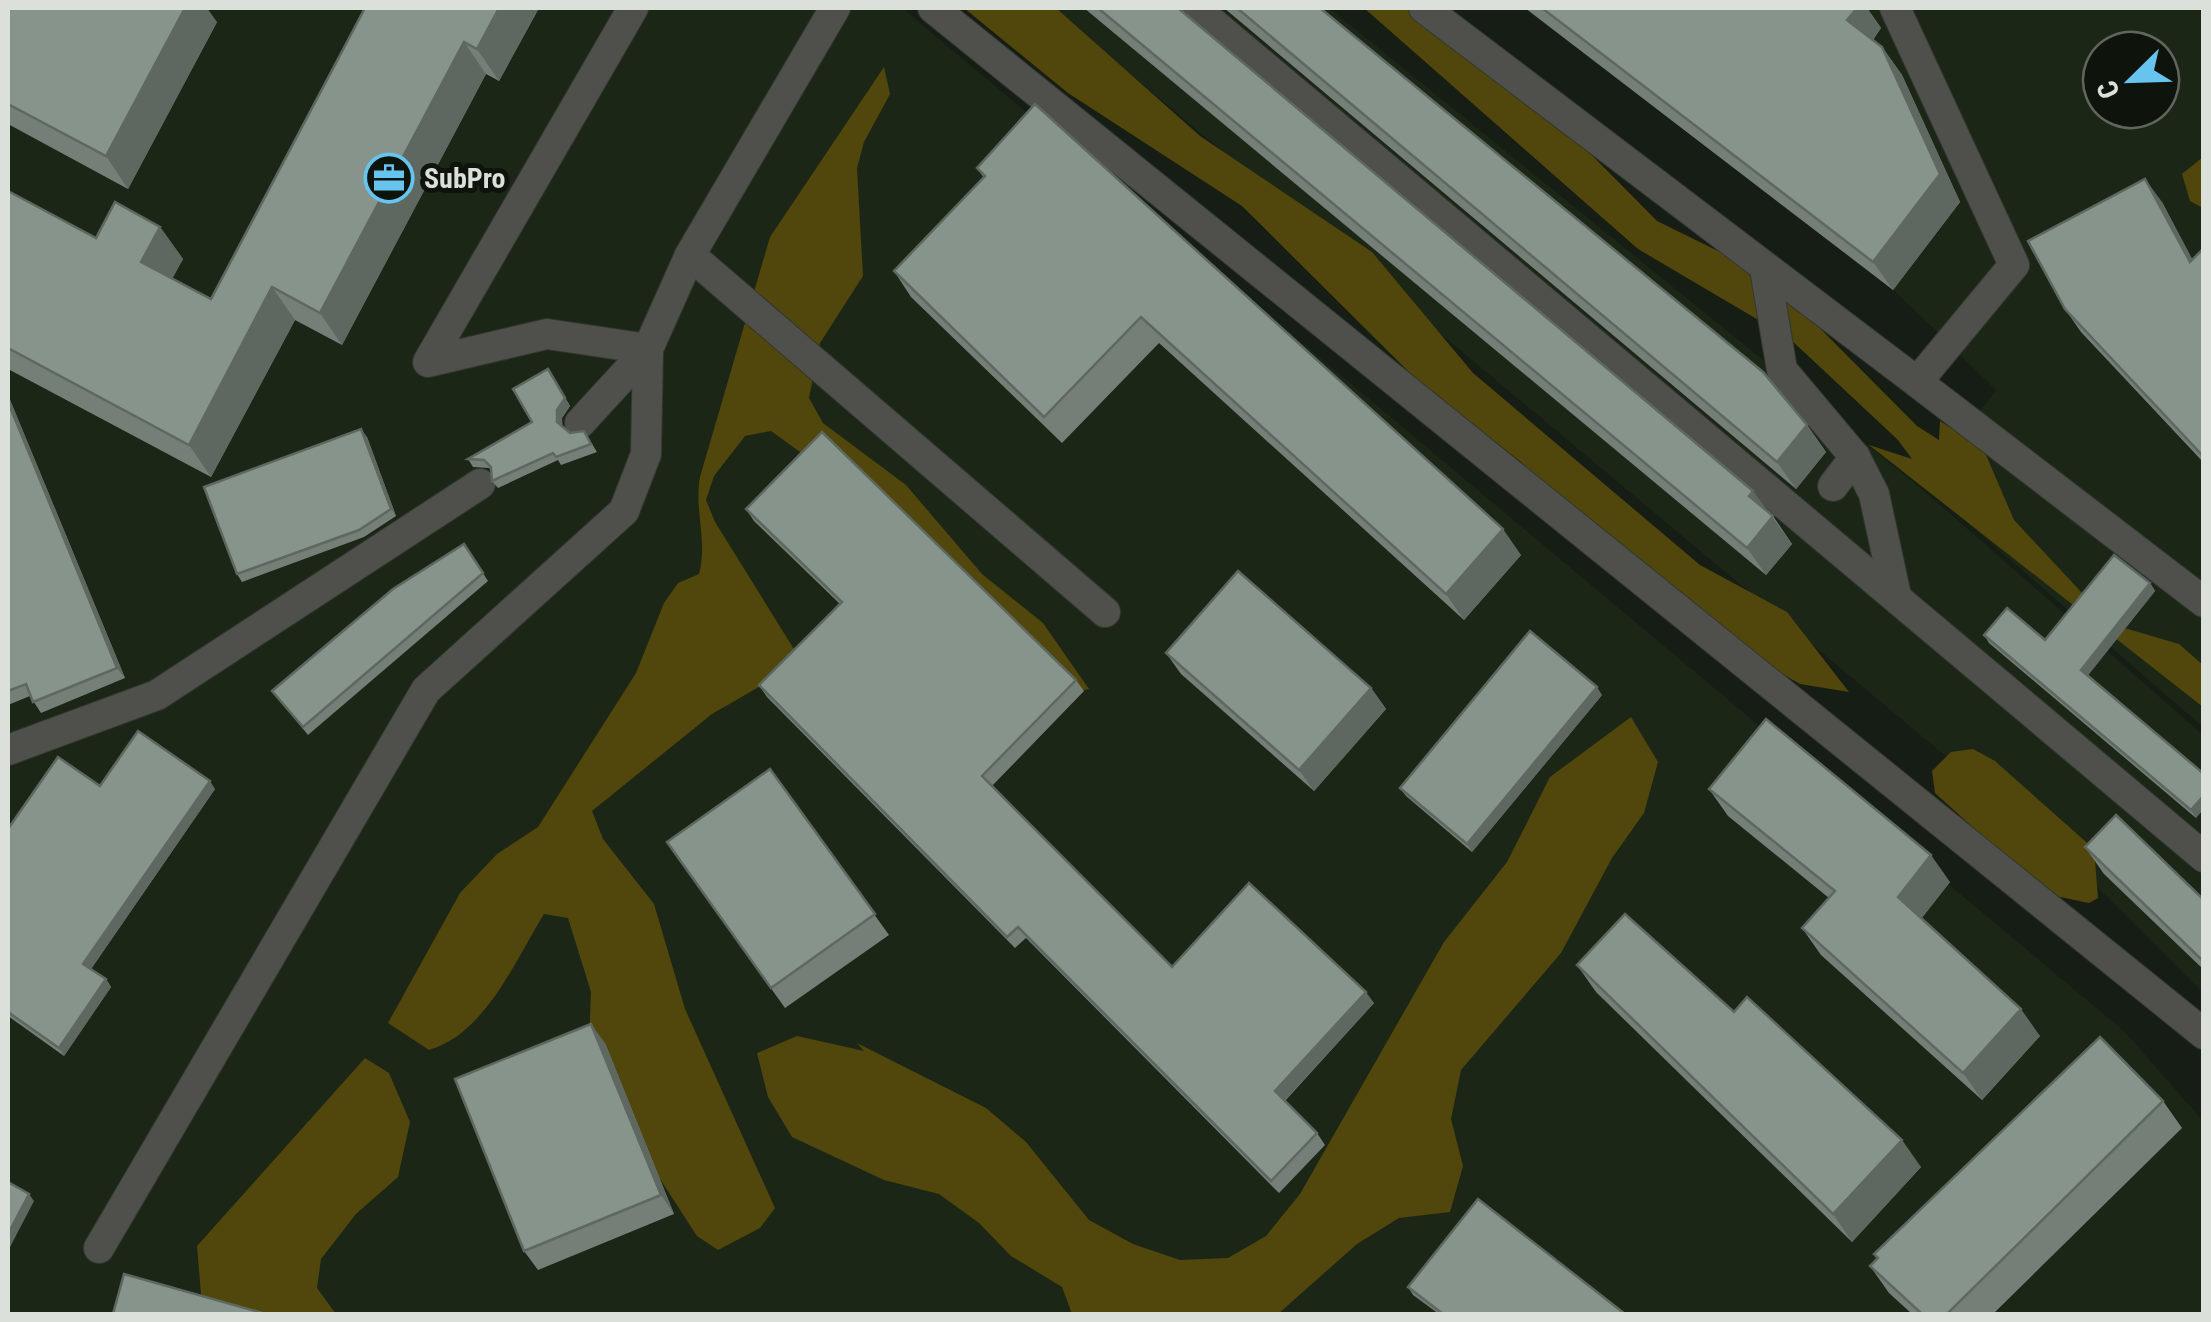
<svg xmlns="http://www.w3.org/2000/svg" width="2211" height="1322" font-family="'Roboto Condensed',sans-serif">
	<rect width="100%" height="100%" fill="#161d14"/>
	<g fill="#1c2617" fill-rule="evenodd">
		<path d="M8,8H902L2125,1032L2203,1121V1314H8Z"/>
		<path d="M1051,8H1329L1922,489L2203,735V993L2071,861Z"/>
		<path d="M1524,8H2203V727L1924,485L1996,390L1893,289ZM2101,50H2161V110H2101Z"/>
	</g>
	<g fill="#51460b">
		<path d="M964,8H1056L1200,136L1372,252L1473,373L1700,565L1787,612L1849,692L1800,684L1757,660L1573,521L1521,462L1418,381L1242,206L1068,93Z"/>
		<path d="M1364,8H1409L1458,53L1566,129L1657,221L1767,275L1917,426L1939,440L1940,421L1983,448L2014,520L2111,624L2179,644L2203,665V707L1869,445L1912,459L1898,440L1789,338L1638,249Z"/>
		<path d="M884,67L890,94L864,142L857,168L863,276L820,343L809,398L823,423L906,485L982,574L1043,623L1089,689L1066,694L836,478L771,431L745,436L714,476L706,500L715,522L802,662L712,714L592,811L603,839L654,904L685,1009L775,1208L760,1228L718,1250L697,1236L588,1068L591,992L568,918L544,914C515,961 485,1034 429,1050L388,1023L460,893L497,854L538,827L636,673L664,603L678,583L699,574C708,540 694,511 700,477L770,237Z"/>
		<path d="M2203,157V208L2190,201L2182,174Z"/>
		<path d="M1631,717L1658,762L1644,813L1612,858L1561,953L1461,1070L1451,1119L1463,1166L1450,1212L1399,1218L1357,1244L1278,1314H1072L1062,1287L1011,1256L979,1223L939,1194L884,1180L792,1137L768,1097L757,1053L797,1036L864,1051L857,1043L986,1108L1026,1142L1089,1220L1133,1244L1180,1260L1228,1258L1266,1236L1300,1194L1444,942L1507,862L1550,777Z"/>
		<path d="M1973,749L1995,761L2094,849L2098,898L2089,903L2046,894L1935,793L1932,771L1951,752Z"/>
		<path d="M365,1058L389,1073L410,1122L398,1177L356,1214L321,1259L317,1288L336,1314H238L202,1306L197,1246Z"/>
	</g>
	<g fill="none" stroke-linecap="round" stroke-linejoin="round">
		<g stroke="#323830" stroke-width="32">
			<g id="minor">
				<path d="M633,8L428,362L547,334L648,349"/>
				<path d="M933,8L2204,1034"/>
				<path d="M1195,8L2204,857"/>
				<path d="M1424,8L1917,382"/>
				<path d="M1895,8L2014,265L1917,382L2204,602"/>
				<path d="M690,255L1105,612"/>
				<path d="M1765,269L1782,370L1855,457L1833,486"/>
				<path d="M580,423L648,349"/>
				<path d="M1855,457L1874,494L1896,596"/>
				<path d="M8,750L157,695L480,484"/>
				<path d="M99,1248L426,690L624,511L646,454L648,349L690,255L835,8"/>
			</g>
		</g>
		<use href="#minor" stroke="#4f504b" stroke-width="30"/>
	</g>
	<g fill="#747f78">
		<path d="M8,8L217,22L128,189L8,124Z"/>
		<path d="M361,8H539L499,81L486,74L342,345L295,320L211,477L8,369V191L96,238L160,227L183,259L172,279L211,299L364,9Z"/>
		<path d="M1084,8H1178L1773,516L1792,544L1766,575Z"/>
		<path d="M1224,8H1320L1807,425L1826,452L1796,489Z"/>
		<path d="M1525,8H1867L1881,28L1873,40L1882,47L1902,75L1960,202L1893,290Z"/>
		<path d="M977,168L1521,555L1464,620L1159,343L1062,443L911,297L894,271L984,178Z"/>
		<path d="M2162,202L2192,260L2204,248V463L2081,332L2065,309Z"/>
		<path d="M553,377L570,406L562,418V427L570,433L589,439L597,452L561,465L558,460L498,488L492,481L491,470L489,468L473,467L468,459L532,422Z"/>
		<path d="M8,395L125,678L41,713L30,696L8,705Z"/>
		<path d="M367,437L396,516L364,537L242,582L237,574Z"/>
		<path d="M746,509L1076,680L1084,691L992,786L1172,967L1374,1003L1285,1101L1317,1133L1325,1145L1279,1193L1026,938L1015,948L767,697L759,685L840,604L754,521Z"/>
		<path d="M464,544L488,581L308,735L272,691Z"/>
		<path d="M2150,583L2155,591L2087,676L2204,774L2196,818L1989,643L1984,635L2045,640Z"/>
		<path d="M1166,653L1371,688L1386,709L1314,791L1181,674Z"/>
		<path d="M1602,695L1472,852L1406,796L1400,788Z"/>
		<path d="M770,769L889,935L785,1008L667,842Z"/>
		<path d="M100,786L215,789L91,969L106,979L111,987L64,1056L8,1016V829Z"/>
		<path d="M1709,789L1950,882L1921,919L2040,1036L1982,1100L1821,955L1802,928L1829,898L1728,816Z"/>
		<path d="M2085,847L2204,900V970L2104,874Z"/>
		<path d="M1577,965L1921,1167L1852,1242L1596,992Z"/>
		<path d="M605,1043L674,1214L538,1270L524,1251Z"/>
		<path d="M2163,1101L2182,1128L1993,1314H1912L1889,1293L1870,1266L1877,1258L1874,1254Z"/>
		<path d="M1408,1287L1625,1314H1439L1413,1295Z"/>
	</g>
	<g fill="#5e6861">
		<path d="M185,8H207L217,22L128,189L106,156Z"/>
		<path d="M499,8H539L499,81L477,49Z"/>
		<path d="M1857,8H1867L1881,28L1867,47L1847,20Z"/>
		<path d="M464,42L486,74L342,345L320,313Z"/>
		<path d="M1882,47L1902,75L1960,202L1893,290L1873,262Z"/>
		<path d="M2145,179L2162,202L2204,281L2190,262Z"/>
		<path d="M160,227L183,259L163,294L141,262Z"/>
		<path d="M272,287L295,320L211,477L189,445Z"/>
		<path d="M553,377L570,406L562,418L563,430L557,422Z"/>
		<path d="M8,395L125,678L117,668L8,402Z"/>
		<path d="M1807,425L1826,452L1796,489L1777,462Z"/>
		<path d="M361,429L367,437L396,516L391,509Z"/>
		<path d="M1753,491L1792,544L1766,575L1747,548L1749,496Z"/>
		<path d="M1503,529L1521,555L1464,620L1446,594Z"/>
		<path d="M2150,583L2155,591L2086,678L2081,670Z"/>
		<path d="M1597,687L1602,695L1472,852L1467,844Z"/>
		<path d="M1371,688L1386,709L1314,791L1299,770Z"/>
		<path d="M210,781L215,789L89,972L83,964Z"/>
		<path d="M2204,795V809L2196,818L2191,810Z"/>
		<path d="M1931,855L1950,882L1917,924L1898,897Z"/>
		<path d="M106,979L111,987L64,1056L59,1048Z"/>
		<path d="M1366,992L1374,1003L1283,1102L1275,1091Z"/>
		<path d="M2021,1009L2040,1036L1982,1100L1963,1073Z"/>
		<path d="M591,1024L605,1043L674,1214L661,1195Z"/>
		<path d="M1902,1140L1921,1167L1852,1242L1833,1214Z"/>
		<path d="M29,1194L34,1201L8,1251V1234Z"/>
	</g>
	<g fill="#87948b" stroke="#5e6861" stroke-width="2.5">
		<path d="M8,8H185L106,156L8,104Z"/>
		<path d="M365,8H499L477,49L464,42L320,313L272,287L189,445L8,348V191L96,238L115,202L160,227L141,262L211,299Z"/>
		<path d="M1098,8H1178L1753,491L1749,496L1773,516L1747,548Z"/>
		<path d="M1237,8H1320L1763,372L1807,425L1777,462Z"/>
		<path d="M1542,8H1857L1847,20L1882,47L1940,174L1873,262Z"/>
		<path d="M1035,104L1503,529L1446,594L1141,317L1044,417L894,271L985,176L977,168Z"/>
		<path d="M2145,179L2190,262L2204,248V457L2065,309L2028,241Z"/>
		<path d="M548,369L565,398L557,410V422L570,433L584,431L591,444L556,457L553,453L492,481L491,467L484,460L468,459L532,422L513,389Z"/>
		<path d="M8,402L117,668L33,702L26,684L8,691Z"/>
		<path d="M361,429L391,509L359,530L237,574L204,487Z"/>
		<path d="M822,432L1076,680L982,776L1172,967L1249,883L1366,992L1275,1091L1317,1133L1271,1181L1018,927L1007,937L759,685L842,602L746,509Z"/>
		<path d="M464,544L483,573L303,727L272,691L393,589Z"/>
		<path d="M2114,555L2150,583L2081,670L2204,774V795L2191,810L1984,635L2007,608L2045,640Z"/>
		<path d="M1238,571L1371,688L1299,770L1166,653Z"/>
		<path d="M1530,631L1597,687L1467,844L1400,788Z"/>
		<path d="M1766,719L1931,855L1898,897L2021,1009L1963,1073L1802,928L1835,891L1709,789Z"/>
		<path d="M138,731L210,781L83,964L106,979L59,1048L8,1012V829L58,757L100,786Z"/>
		<path d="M770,769L875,914L771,988L667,842Z"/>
		<path d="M2116,815L2204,900V962L2085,847Z"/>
		<path d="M1625,914L1734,1012L1747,997L1902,1140L1833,1214L1577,965Z"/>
		<path d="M591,1024L661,1195L524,1251L455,1079Z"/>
		<path d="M2100,1037L2163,1101L1947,1314H1922L1870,1266L1878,1258L1874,1254Z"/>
		<path d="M8,1182L29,1194L8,1234Z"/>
		<path d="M1478,1199L1625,1314H1443L1408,1287Z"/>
		<path d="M124,1274L266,1314H113Z"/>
	</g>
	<defs>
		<g id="office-ring" transform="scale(2.5)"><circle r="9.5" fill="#0e140b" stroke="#67c4ef" stroke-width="1.5"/><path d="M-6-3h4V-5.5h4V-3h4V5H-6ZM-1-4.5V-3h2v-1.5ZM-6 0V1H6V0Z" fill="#67c4ef"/></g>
	</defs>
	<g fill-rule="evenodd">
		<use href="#office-ring" x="389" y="178"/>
	</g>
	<g text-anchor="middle" stroke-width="10" stroke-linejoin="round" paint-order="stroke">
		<g font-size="28" font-weight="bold" fill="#dce0da" stroke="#0e140b" text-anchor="start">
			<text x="424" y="188">SubPro</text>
		</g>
	</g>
	<rect width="2211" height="1322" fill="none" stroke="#dce0da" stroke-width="20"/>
	<g transform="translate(2131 80) rotate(247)"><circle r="48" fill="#0e140b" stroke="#60665e" stroke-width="2.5"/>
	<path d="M0-8L18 38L0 25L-18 38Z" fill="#67c4ef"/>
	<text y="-15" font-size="28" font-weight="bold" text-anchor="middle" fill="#dce0da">С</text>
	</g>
</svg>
